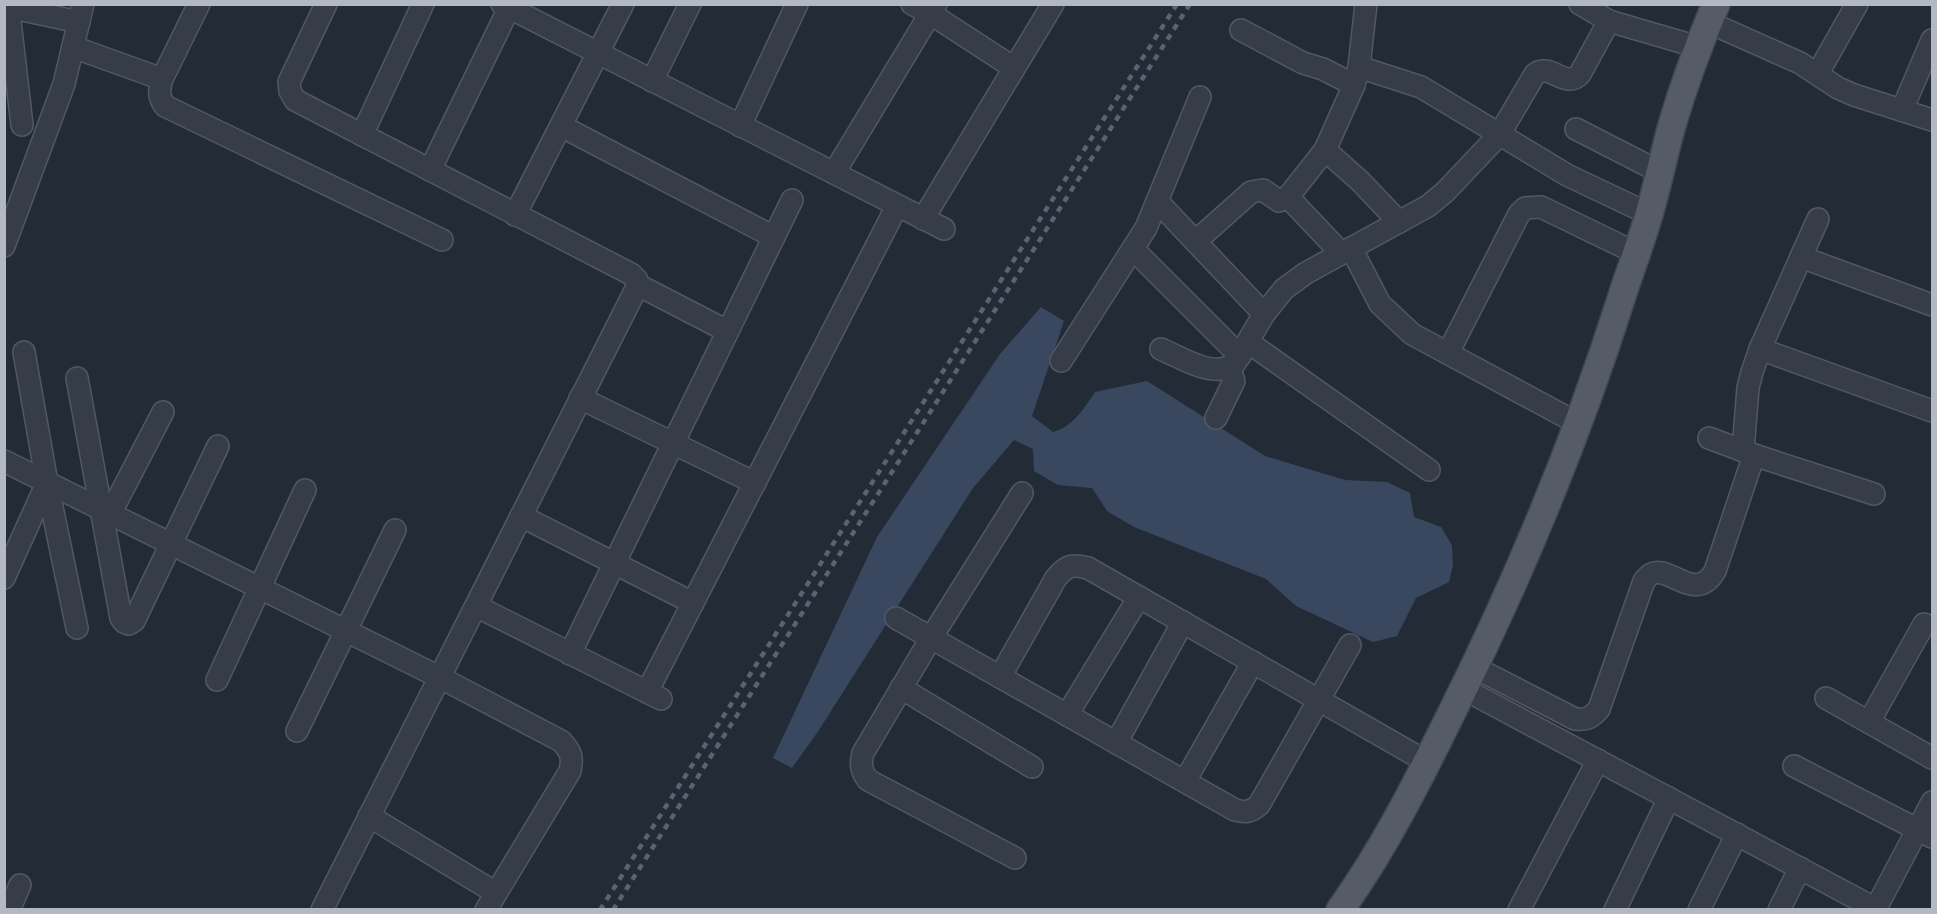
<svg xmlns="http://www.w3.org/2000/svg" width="1937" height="914" font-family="'Noto Sans',sans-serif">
	<rect width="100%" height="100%" fill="#232b37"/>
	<path fill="#3a485f" d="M1041,307L1064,321L1032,416L1053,432C1072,428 1085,407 1095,392L1147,381L1265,456L1345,480L1387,482L1410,493L1414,517L1441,527L1452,545L1453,565L1449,582L1416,598L1397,636L1373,642L1296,606L1266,579L1134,527L1107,511L1092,488L1058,485L1034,471L1033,449L1014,440L973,488L817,733L792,768L773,758L877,537L1000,354Z"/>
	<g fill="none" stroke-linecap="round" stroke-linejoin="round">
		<g stroke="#525862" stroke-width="24">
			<g id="minor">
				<path d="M8,4L22,125"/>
				<path d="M199,4L162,79C159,90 158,97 165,106L442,240"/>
				<path d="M326,4L289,82L290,91L295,100L631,274L637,280L638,285L727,331"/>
				<path d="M502,4L944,229"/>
				<path d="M912,4L931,14L1014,68"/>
				<path d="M1580,4L1609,21L1698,47"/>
				<path d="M8,7L79,22"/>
				<path d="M1708,22L1800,63L1838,88L1854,95L1932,120"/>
				<path d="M1241,30L1303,63L1323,69L1354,85"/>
				<path d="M73,47L162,79"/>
				<path d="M1359,67L1421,87L1567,175L1649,214"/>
				<path d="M1818,73L1857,4"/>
				<path d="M652,81L690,4"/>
				<path d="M1902,110L1932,40"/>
				<path d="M561,126L774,237"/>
				<path d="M740,126L797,4"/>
				<path d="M1576,129L1660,172"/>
				<path d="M362,135L423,4"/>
				<path d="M1325,150L1360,181L1399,222"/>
				<path d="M430,170L511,4"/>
				<path d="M834,173L936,4"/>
				<path d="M1157,201L1264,314"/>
				<path d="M515,215L623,4"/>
				<path d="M923,219L1053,4"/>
				<path d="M1196,241L1251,192L1263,190L1279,201L1288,197"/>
				<path d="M4,246L64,84L83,4"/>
				<path d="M1351,248L1380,304L1412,334L1577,423"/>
				<path d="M1133,249L1240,356"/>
				<path d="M1341,253L1288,197L1325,150L1354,85L1359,67L1366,4"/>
				<path d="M1801,257L1818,219"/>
				<path d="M1248,342L1429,470"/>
				<path d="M1161,349C1182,358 1215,380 1235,363L1264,314L1284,289L1306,273L1428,206L1445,192L1499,135L1535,74C1551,62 1565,90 1580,74L1609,21"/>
				<path d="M1760,349L1932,411"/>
				<path d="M24,352L47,483L77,628"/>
				<path d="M1448,353L1519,214L1525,208L1541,207L1636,253"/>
				<path d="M1061,361L1146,228L1200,97"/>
				<path d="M77,378L121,618L124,622L129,624L134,621L218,446"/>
				<path d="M580,398L755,483"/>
				<path d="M1216,418L1234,381L1230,368"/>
				<path d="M1709,438L1754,455"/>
				<path d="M1743,451L1748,388L1752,372L1760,349L1801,257L1932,305"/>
				<path d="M4,461L441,678L561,741C571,751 573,757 570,771L486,910"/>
				<path d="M110,514L163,412"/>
				<path d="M521,516L693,603"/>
				<path d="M4,578L47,483"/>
				<path d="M476,606L661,699"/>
				<path d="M896,618L1235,810C1245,813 1251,812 1259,805L1350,645"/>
				<path d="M570,654L792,200"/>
				<path d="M1474,667L1575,719C1587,720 1591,718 1599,709L1644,581C1646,579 1648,576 1651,574C1670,564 1695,605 1715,571L1754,455L1874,494"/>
				<path d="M1000,677L1056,578C1067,565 1072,564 1088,568L1427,762"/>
				<path d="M217,680L305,490"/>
				<path d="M901,688L1032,767"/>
				<path d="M1464,689L1878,910"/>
				<path d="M647,692L897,206"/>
				<path d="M1826,698L1932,758"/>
				<path d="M1067,715L1139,597"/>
				<path d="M1869,722L1924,624"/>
				<path d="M297,731L395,530"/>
				<path d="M1116,743L1183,622"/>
				<path d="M1794,766L1932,837"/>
				<path d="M1185,781L1253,662"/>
				<path d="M369,816L496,893"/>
				<path d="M1015,858L868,780C861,771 860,764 863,753L931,638L1022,493"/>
				<path d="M1876,908L1932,802"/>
				<path d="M9,910L20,885"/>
				<path d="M322,910L638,285"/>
				<path d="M1519,910L1598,760"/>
				<path d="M1615,910L1669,798"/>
				<path d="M1699,910L1737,834"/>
				<path d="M1779,910L1800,868"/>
			</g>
		</g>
		<g stroke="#404651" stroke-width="30">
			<path id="major" d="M1340,910C1384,849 1419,779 1452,712C1519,578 1577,438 1622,296C1631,268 1642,240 1650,211C1658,183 1664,154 1672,125C1684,84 1699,44 1716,4"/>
		</g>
		<use href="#minor" stroke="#373d48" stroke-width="21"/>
		<use href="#major" stroke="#555c68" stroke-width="27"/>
		<g stroke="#5b6370" stroke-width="4.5" stroke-dasharray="6 6" stroke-linecap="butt">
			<path d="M600,910L1177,4"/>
			<path d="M613,910L1190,4"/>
		</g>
	</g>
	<rect width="1937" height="914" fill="none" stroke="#b2b8c4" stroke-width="12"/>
</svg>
